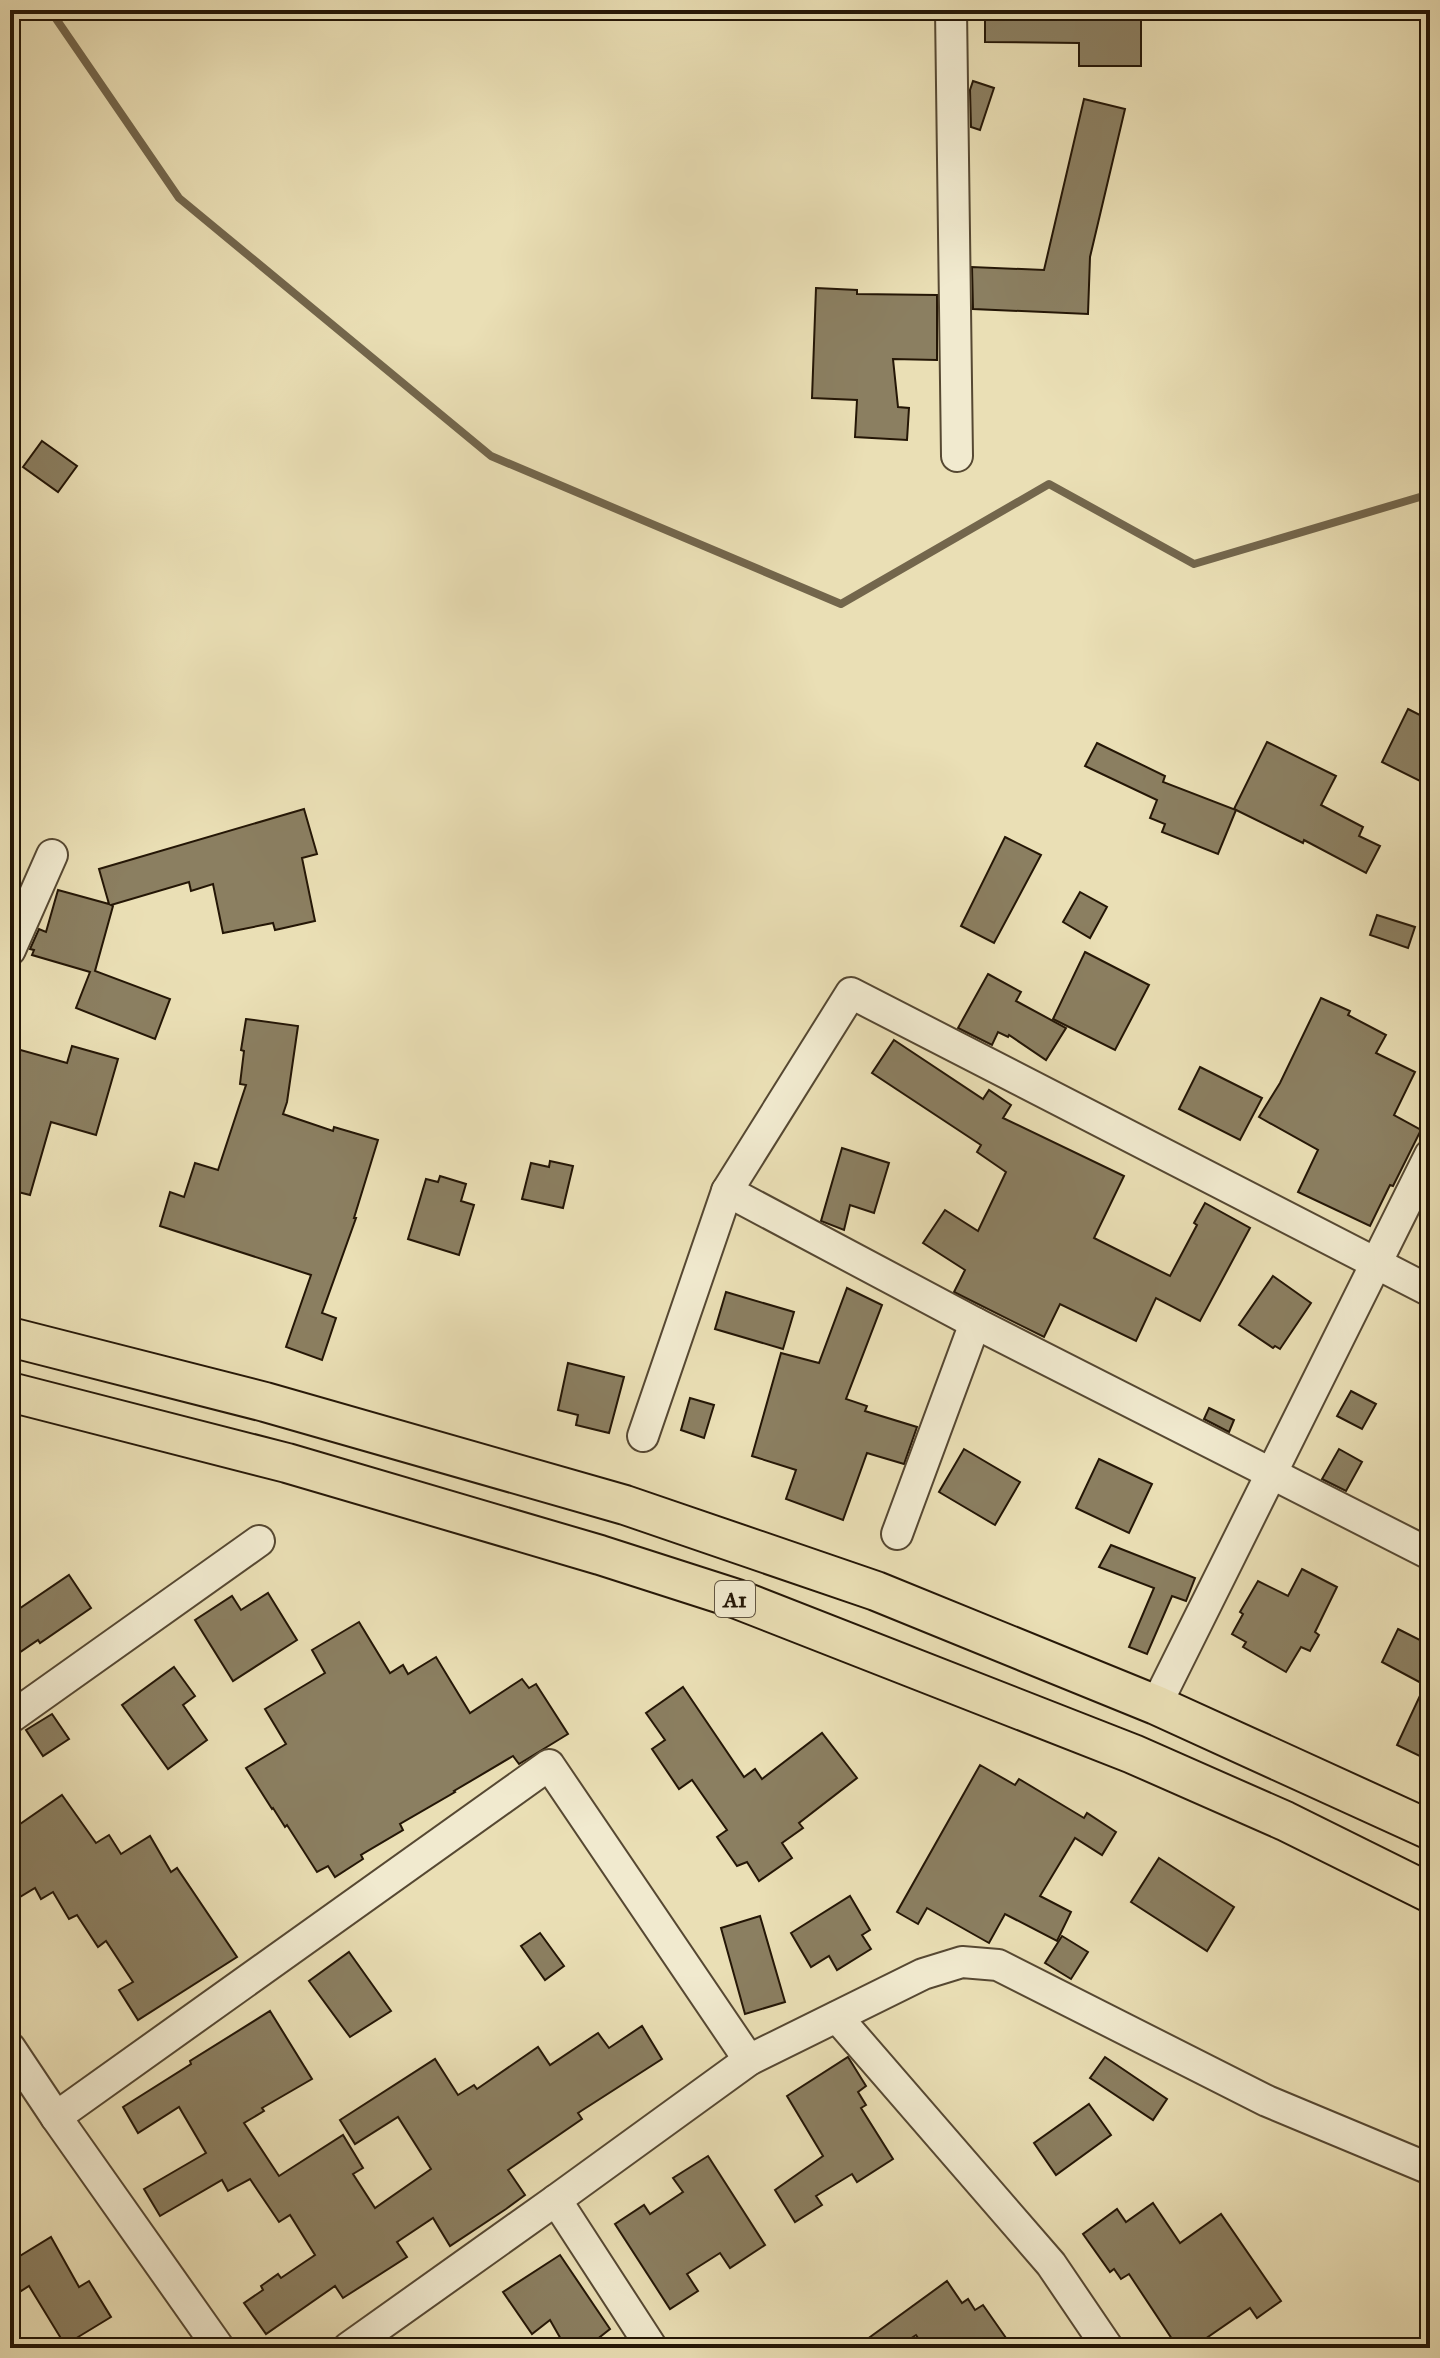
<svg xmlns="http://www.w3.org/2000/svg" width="1440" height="2358" font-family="'IM FELL Great Primer',serif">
	<rect width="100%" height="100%" fill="#eadfb5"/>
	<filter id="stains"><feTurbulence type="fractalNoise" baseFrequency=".0025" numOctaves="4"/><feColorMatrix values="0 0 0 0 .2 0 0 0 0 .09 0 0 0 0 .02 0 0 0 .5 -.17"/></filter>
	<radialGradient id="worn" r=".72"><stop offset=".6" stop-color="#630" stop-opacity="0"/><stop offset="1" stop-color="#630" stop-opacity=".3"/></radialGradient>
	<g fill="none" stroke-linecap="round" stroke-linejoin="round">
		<path stroke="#73664c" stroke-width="8" d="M50,10L179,198L491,456L841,604L1049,484L1194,564L1430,494"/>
	</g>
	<g fill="#8b7f61" stroke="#241606" stroke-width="2">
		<path d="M985,10H1141V66H1079V43L985,42Z"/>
		<path d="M973,81L994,88L980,130L971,127L970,90Z"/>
		<path d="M1084,99L1125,109L1090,257L1088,314L973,309L972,267L1044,270Z"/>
		<path d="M816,288L857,290V294L937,295V360L893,359L898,407L909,408L907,440L855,437L857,400L812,398Z"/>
		<path d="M42,441L77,466L58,492L23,467Z"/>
		<path d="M1408,709L1430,720V786L1382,762Z"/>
		<path d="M1267,742L1336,776L1321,805L1363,827L1359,836L1380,846L1366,873L1304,840L1303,843L1234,809Z"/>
		<path d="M1097,743L1165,776L1163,782L1236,810L1218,854L1162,832L1165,824L1150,818L1157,800L1085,766Z"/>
		<path d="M304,809L317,854L302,858L315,921L275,930L273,923L223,933L213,884L191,891L189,882L111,905L113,906L95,971L170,999L155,1039L76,1008L90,972L32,955L34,950L30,949L39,929L46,932L58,890L109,904L99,869Z"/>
		<path d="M1005,837L1041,855L994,943L961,926Z"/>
		<path d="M1080,892L1107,907L1090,938L1063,922Z"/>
		<path d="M1377,915L1415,927L1408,948L1370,935Z"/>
		<path d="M1085,952L1149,985L1115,1050L1053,1019Z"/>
		<path d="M988,974L1021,992L1016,1001L1066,1028L1046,1060L1009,1035L1008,1037L998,1032L992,1045L958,1028Z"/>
		<path d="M1321,998L1350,1011L1348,1015L1386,1035L1376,1053L1415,1072L1394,1115L1421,1130L1393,1186L1390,1185L1370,1226L1298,1192L1318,1150L1259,1117L1280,1083Z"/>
		<path d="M246,1019L298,1026L287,1102L283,1114L333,1131L334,1127L378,1140L354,1218H356L322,1313L336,1318L322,1360L286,1347L311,1275L160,1226L170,1192L184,1197L195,1163L218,1170L246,1085L240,1084L244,1051L241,1050Z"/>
		<path d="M894,1040L983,1099L989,1090L1011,1105L1003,1118L1124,1176L1094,1238L1170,1276L1197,1225L1194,1223L1205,1203L1250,1228L1200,1321L1156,1298L1136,1341L1060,1304L1044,1337L954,1292L965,1270L923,1243L945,1210L978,1231L1006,1172L977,1152L981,1145L872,1073Z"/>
		<path d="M72,1046L118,1059L96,1135L51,1122L30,1195L10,1190V1047L67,1063Z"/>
		<path d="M1200,1067L1262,1098L1240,1140L1179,1109Z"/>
		<path d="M842,1148L889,1163L874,1213L850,1205L844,1230L821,1221Z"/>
		<path d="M550,1161L573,1166L563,1208L522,1199L531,1163L549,1167Z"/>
		<path d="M440,1176L466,1184L461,1201L474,1205L459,1255L408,1239L426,1179L438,1182Z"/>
		<path d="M1273,1276L1311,1303L1280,1349L1275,1346L1273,1348L1239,1325Z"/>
		<path d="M847,1288L882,1305L846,1399L867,1406L865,1411L917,1427L904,1464L867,1453L843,1520L786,1499L796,1470L752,1456L781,1353L819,1363Z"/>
		<path d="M726,1292L794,1312L783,1349L715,1329Z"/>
		<path d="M568,1363L624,1377L609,1433L576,1425L578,1415L558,1410Z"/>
		<path d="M1351,1391L1376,1404L1362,1429L1337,1416Z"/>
		<path d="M690,1398L714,1405L704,1438L681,1430Z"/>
		<path d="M1209,1408L1234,1420L1229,1432L1204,1419Z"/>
		<path d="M964,1449L1020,1482L995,1525L939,1492Z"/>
		<path d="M1339,1449L1362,1462L1346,1491L1322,1479Z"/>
		<path d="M1099,1459L1152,1484L1129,1533L1076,1508Z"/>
		<path d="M1111,1545L1195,1578L1186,1601L1172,1596L1147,1654L1129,1647L1154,1588L1099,1567Z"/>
		<path d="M1302,1569L1337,1587L1315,1632L1319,1635L1310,1651L1301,1647L1286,1672L1243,1647L1246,1642L1232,1634L1243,1614L1240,1612L1258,1581L1288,1596Z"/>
		<path d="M69,1575L91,1608L40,1643L38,1640L10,1659V1615Z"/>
		<path d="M268,1593L297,1640L233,1681L195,1620L232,1596L241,1610Z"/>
		<path d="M359,1622L390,1673L403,1665L408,1674L436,1657L470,1713L522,1679L529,1688L536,1684L568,1734L519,1764L513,1756L454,1791L455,1792L400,1824L403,1830L361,1855L363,1859L335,1877L328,1866L317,1872L287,1825L285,1827L273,1808L272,1809L246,1768L286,1744L265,1709L325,1673L312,1650Z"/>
		<path d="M1398,1629L1430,1645V1761L1397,1745L1425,1685L1382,1662Z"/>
		<path d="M174,1667L195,1696L183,1705L207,1740L168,1769L122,1705Z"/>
		<path d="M683,1687L744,1777L755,1769L762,1779L822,1733L857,1778L799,1823L803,1828L782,1843L792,1858L759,1881L747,1862L737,1866L717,1837L727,1830L692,1780L679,1789L652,1749L665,1740L646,1713Z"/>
		<path d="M52,1714L69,1739L43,1756L26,1730Z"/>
		<path d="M980,1765L1015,1785L1019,1779L1084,1818L1087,1813L1116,1832L1102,1855L1075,1838L1040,1896L1071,1912L1057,1941L1005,1914L989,1943L927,1908L918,1924L897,1912Z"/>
		<path d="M62,1795L96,1843L109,1835L121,1854L150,1836L171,1872L177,1868L237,1957L138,2020L119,1990L133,1982L106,1941L98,1947L77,1915L69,1919L53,1892L41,1899L35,1888L10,1903V1831Z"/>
		<path d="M1159,1858L1234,1907L1207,1951L1131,1902Z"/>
		<path d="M850,1896L870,1930L862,1935L871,1949L837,1970L829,1956L811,1967L791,1933Z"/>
		<path d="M760,1916L785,2002L745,2014L721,1928Z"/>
		<path d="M540,1933L564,1966L545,1980L521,1946Z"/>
		<path d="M1062,1936L1088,1952L1071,1979L1045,1963Z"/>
		<path d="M349,1952L391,2011L350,2037L309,1981Z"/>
		<path d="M270,2011L312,2079L262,2108L264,2111L244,2123L279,2176L343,2135L363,2168L353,2174L375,2208L431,2169L398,2117L355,2144L340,2120L435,2059L458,2095L474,2085L477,2089L538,2047L550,2065L598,2033L609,2048L642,2026L662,2059L578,2113L582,2119L508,2170L525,2195L506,2209L450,2246L433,2218L397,2242L407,2257L343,2298L335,2286L266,2334L244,2303L263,2290L261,2286L278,2274L281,2278L315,2255L290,2215L279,2222L250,2179L228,2191L222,2180L160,2216L144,2189L206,2153L179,2107L138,2133L123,2107L191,2064L190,2061Z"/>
		<path d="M848,2057L866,2086L858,2092L866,2105L861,2108L893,2159L857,2182L852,2174L816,2196L822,2205L795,2222L775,2190L823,2156L787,2096Z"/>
		<path d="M1105,2057L1167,2099L1153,2120L1090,2078Z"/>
		<path d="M1089,2104L1111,2135L1056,2175L1034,2143Z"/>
		<path d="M708,2156L765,2245L730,2268L720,2253L687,2274L698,2291L670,2309L615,2224L644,2205L650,2214L683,2192L673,2178Z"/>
		<path d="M1153,2203L1180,2243L1221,2214L1281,2301L1257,2318L1250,2308L1192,2348H1178L1129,2274L1121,2279L1114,2269L1110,2272L1083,2234L1117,2209L1126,2222Z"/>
		<path d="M51,2237L79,2287L89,2281L111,2317L65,2345L29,2286L21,2291L10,2273V2262Z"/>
		<path d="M560,2255L610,2329L586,2348H566L550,2320L532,2334L503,2292Z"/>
		<path d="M947,2281L962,2303L968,2299L975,2310L983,2305L1013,2348H925L916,2335L896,2348H855Z"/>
	</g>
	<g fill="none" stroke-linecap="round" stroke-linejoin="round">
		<g stroke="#564832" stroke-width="34">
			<g id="minor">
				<path d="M951,10L957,456"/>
				<path d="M10,950L52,855"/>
				<path d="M727,1191L975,1323L1430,1554"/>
				<path d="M643,1436L727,1191L851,993L1430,1291"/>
				<path d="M897,1534L975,1323"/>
				<path d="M1156,1705L1430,1155"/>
				<path d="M10,1718L259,1541"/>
				<path d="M837,2017L1051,2264L1108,2348"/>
				<path d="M10,2048L56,2117L219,2348"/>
				<path d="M56,2117L549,1765L749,2060"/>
				<path d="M556,2200L652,2348"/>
				<path d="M348,2348L556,2200L749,2060L923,1974L962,1962L998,1965L1267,2101L1430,2169"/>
			</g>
		</g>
		<g stroke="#241606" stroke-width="42">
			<g id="major">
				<path d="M10,1337L265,1402L625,1505L876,1591L1156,1705L1430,1830"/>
				<path d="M10,1392L287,1463L600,1555L737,1599L1133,1754L1285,1821L1430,1893"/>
			</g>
		</g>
		<use href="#minor" stroke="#f1eacf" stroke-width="30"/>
		<use href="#major" stroke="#eadfb5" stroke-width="38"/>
	</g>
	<g text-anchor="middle" stroke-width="7" stroke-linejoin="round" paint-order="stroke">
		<rect fill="#f1eacf" stroke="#625642" stroke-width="2" x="715" y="1581" width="40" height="36" rx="6"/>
		<g font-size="22" font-weight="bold" fill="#241606">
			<text x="735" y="1607">A1</text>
		</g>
	</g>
	<rect width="1440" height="2358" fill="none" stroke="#eadfb5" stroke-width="40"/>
	<rect x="12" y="12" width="1416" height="2334" fill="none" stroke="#241606" stroke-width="4"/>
	<rect x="20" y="20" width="1400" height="2318" fill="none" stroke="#241606" stroke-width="2"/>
	<rect width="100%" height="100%" filter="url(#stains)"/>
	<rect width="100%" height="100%" fill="url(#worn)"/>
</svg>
